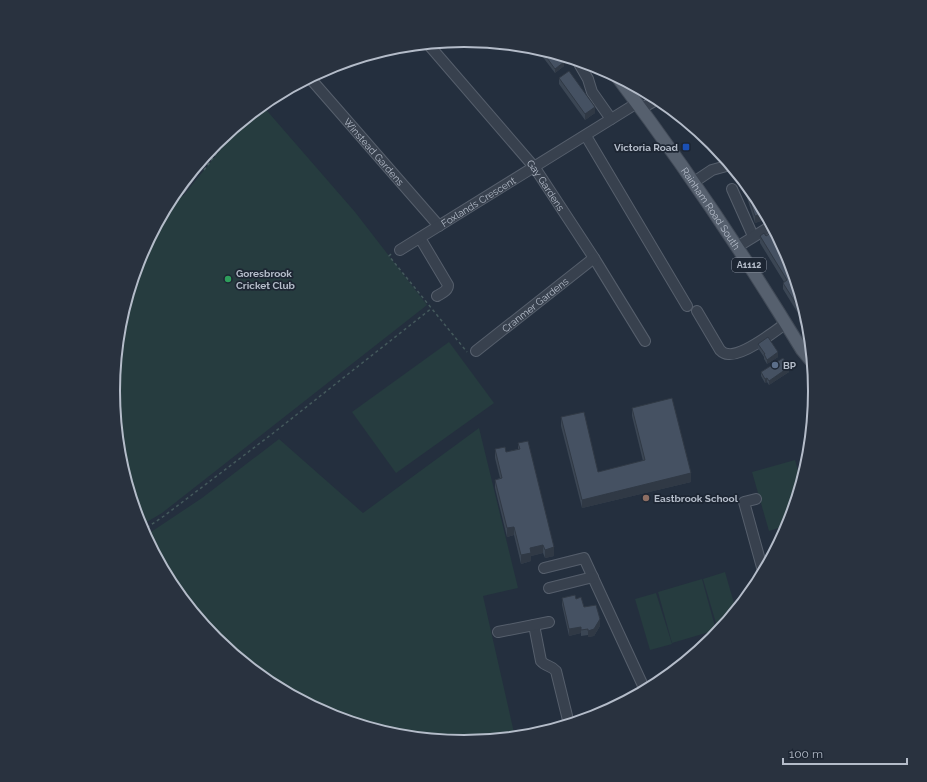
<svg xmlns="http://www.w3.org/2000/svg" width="927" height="782" font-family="Raleway,sans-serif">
	<rect width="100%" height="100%" fill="#242f3e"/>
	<g fill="#263c3f">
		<path d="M262,105L355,212L427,305L162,513L140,526L119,459L113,391L119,322L139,256L170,199L183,196L248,116Z"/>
		<path d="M449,342L494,403L396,473L352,412Z"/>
		<path d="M479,428L518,588L483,596L515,737L463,742L395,735L329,715L268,683L215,639L172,586L145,536L202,498L279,439L363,513Z"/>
		<path d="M795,460L801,481L788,525L769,531L752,472Z"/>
		<path d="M725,572L736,610L718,630L703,579Z"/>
		<path d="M702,579L716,630L672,643L658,592Z"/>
		<path d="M656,593L672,644L650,650L635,599Z"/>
	</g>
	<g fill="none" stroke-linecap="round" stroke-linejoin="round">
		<g stroke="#565f6c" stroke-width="12">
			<g id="minor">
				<path id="s1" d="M428,44L535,168L594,258L645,341"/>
				<path d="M577,60L588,79L592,92L611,119"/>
				<path id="s2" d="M309,77L439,226"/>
				<path d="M642,108L658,99"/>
				<path d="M586,136L687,306"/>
				<path d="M694,182L712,170L730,165"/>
				<path d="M732,189L753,236"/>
				<path d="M177,190L180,189L195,168"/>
				<path d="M420,238L448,285C448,291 442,293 437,296"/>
				<path d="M737,247L771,226"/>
				<path id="s3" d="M400,250L637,103"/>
				<path d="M697,311L720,350C722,352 725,354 728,354C743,356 774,332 786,323"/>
				<path d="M802,350L810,347"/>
				<path id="s4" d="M476,351L594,258"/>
				<path d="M756,499L744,502L763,571"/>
				<path d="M544,568L584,558L645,690"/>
				<path d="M549,588L593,577"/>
				<path d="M534,625L541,661C546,667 551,665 556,671L569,724"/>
				<path d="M498,632L549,622"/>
			</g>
		</g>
		<g stroke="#414a57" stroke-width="14">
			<g id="major">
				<path id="s5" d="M618,78C684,165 745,256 802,350L812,362"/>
			</g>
		</g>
		<g stroke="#44595c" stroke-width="1.5" stroke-dasharray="3 3" stroke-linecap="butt">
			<path d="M204,170L239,123"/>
			<path d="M391,254L389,256L467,352"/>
			<path d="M142,531L164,516L272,434L432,308"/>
		</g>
		<use href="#minor" stroke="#38414e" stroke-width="10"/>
		<use href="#major" stroke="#56606e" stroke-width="12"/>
	</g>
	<g fill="#3b4654">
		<path d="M542,51L564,66L555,73L542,56Z"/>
		<path d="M559,78L595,113L585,120L559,84Z"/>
		<path d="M741,179L755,196L767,219L755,223Z"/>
		<path d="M760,236H766L788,257L808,323V329L801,325L799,322V315L783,289V283L784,282L760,243Z"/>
		<path d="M758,344L778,357L767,364L764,359V357L758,348Z"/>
		<path d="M761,372H789L769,385L767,382L765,383L761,376Z"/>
		<path d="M632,408L691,482L582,508L561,426V417L598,472L643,461L632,416Z"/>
		<path d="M518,443L554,556L545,558L543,553L531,556V561L521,564L514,535L507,537L495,488V480L500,478L495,458V449L506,452L518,449Z"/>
		<path d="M562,598L576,599L600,626L594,636L588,637V635L581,636V633L569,636L562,605Z"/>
	</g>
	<g fill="#303945">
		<path d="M564,62V66L555,73V69Z"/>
		<path d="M595,107V113L585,120V114Z"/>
		<path d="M765,213L767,219L755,223V216Z"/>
		<path d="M778,352V357L767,364V360Z"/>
		<path d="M789,367V372L769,385V381Z"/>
		<path d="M767,378V382L765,383V379Z"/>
		<path d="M691,473V482L582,508V500Z"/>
		<path d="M514,527V535L507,537V528Z"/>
		<path d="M543,545V553L531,556V561L521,564V555L530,548Z"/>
		<path d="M554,547V556L545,558V550Z"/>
		<path d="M600,619V626L594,636L588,637V631Z"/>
		<path d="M581,627V633L569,636V629Z"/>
	</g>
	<g fill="#455162" stroke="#303945">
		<path d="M543,50L559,55L564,62L555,69L542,51Z"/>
		<path d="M569,71L595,107L585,114L559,78Z"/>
		<path d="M744,183L755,196L765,213L755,216Z"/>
		<path d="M774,231L788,257L808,322L801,319L799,315L802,313L783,283L787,280L760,236L764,233L766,236Z"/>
		<path d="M768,337L778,352L767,360L764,354H765L758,344Z"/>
		<path d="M783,358L789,367L769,381L767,378L765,379L761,372Z"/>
		<path d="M672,398L691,473L582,500L561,417L584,412L598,472L645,460L632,408Z"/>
		<path d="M528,441L554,547L545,550L543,545L530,548L531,553L521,555L514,527L507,528L495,480L502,478L495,449L505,447L506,452L520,449L518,443Z"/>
		<path d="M575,595L576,599L581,597L584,607L596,605L600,619L594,629L588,631V629L581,630V627L569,629L562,598Z"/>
	</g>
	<rect fill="#1a4fb4" stroke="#1d2633" stroke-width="1.5" x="682" y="143" width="8" height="8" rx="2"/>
	<circle fill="#2e9e5b" stroke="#1d2633" stroke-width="1.5" cx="228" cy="279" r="4"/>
	<circle fill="#5c6f8a" stroke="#1d2633" stroke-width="1.5" cx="775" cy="365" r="4"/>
	<circle fill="#8d6e63" stroke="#1d2633" stroke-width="1.5" cx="646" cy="498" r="4"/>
	<g text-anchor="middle" stroke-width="3.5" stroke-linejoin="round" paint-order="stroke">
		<rect fill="#1d2633" stroke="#878f9c" stroke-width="1" x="732" y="258" width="34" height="14" rx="3"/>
		<g font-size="9" font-weight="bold" fill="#b4bcc9">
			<text x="749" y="268">A1112</text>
		</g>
		<g font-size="10" font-weight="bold" fill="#b4bcc9" stroke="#1d2633" text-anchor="start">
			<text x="678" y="151" text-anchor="end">Victoria Road</text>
			<text x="236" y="277">Goresbrook<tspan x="236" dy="12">Cricket Club</tspan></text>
			<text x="783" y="369">BP</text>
			<text x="654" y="502">Eastbrook School</text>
		</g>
		<g font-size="10" fill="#b4bcc9" stroke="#1d2633">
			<text dy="4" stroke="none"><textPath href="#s2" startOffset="99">Winstead Gardens</textPath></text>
			<text dy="4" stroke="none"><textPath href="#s1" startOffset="184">Gay Gardens</textPath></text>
			<text dy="4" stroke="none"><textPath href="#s3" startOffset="92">Foxlands Crescent</textPath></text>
			<text dy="4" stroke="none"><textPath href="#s5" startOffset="160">Rainham Road South</textPath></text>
			<text dy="4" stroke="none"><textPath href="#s4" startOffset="75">Cranmer Gardens</textPath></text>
		</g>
	</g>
	<path d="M0 0H927V782H0ZM120 391a344 344 0 1 1 688 0a344 344 0 1 1-688 0Z" fill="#29323f" fill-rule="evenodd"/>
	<path fill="none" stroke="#b4bcc9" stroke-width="2" d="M120 391a344 344 0 1 1 688 0a344 344 0 1 1-688 0Z"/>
	<path d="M783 758v6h124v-6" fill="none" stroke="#b4bcc9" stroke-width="2"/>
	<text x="789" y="758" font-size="12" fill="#b4bcc9" stroke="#1d2633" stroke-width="3" paint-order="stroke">100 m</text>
</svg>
